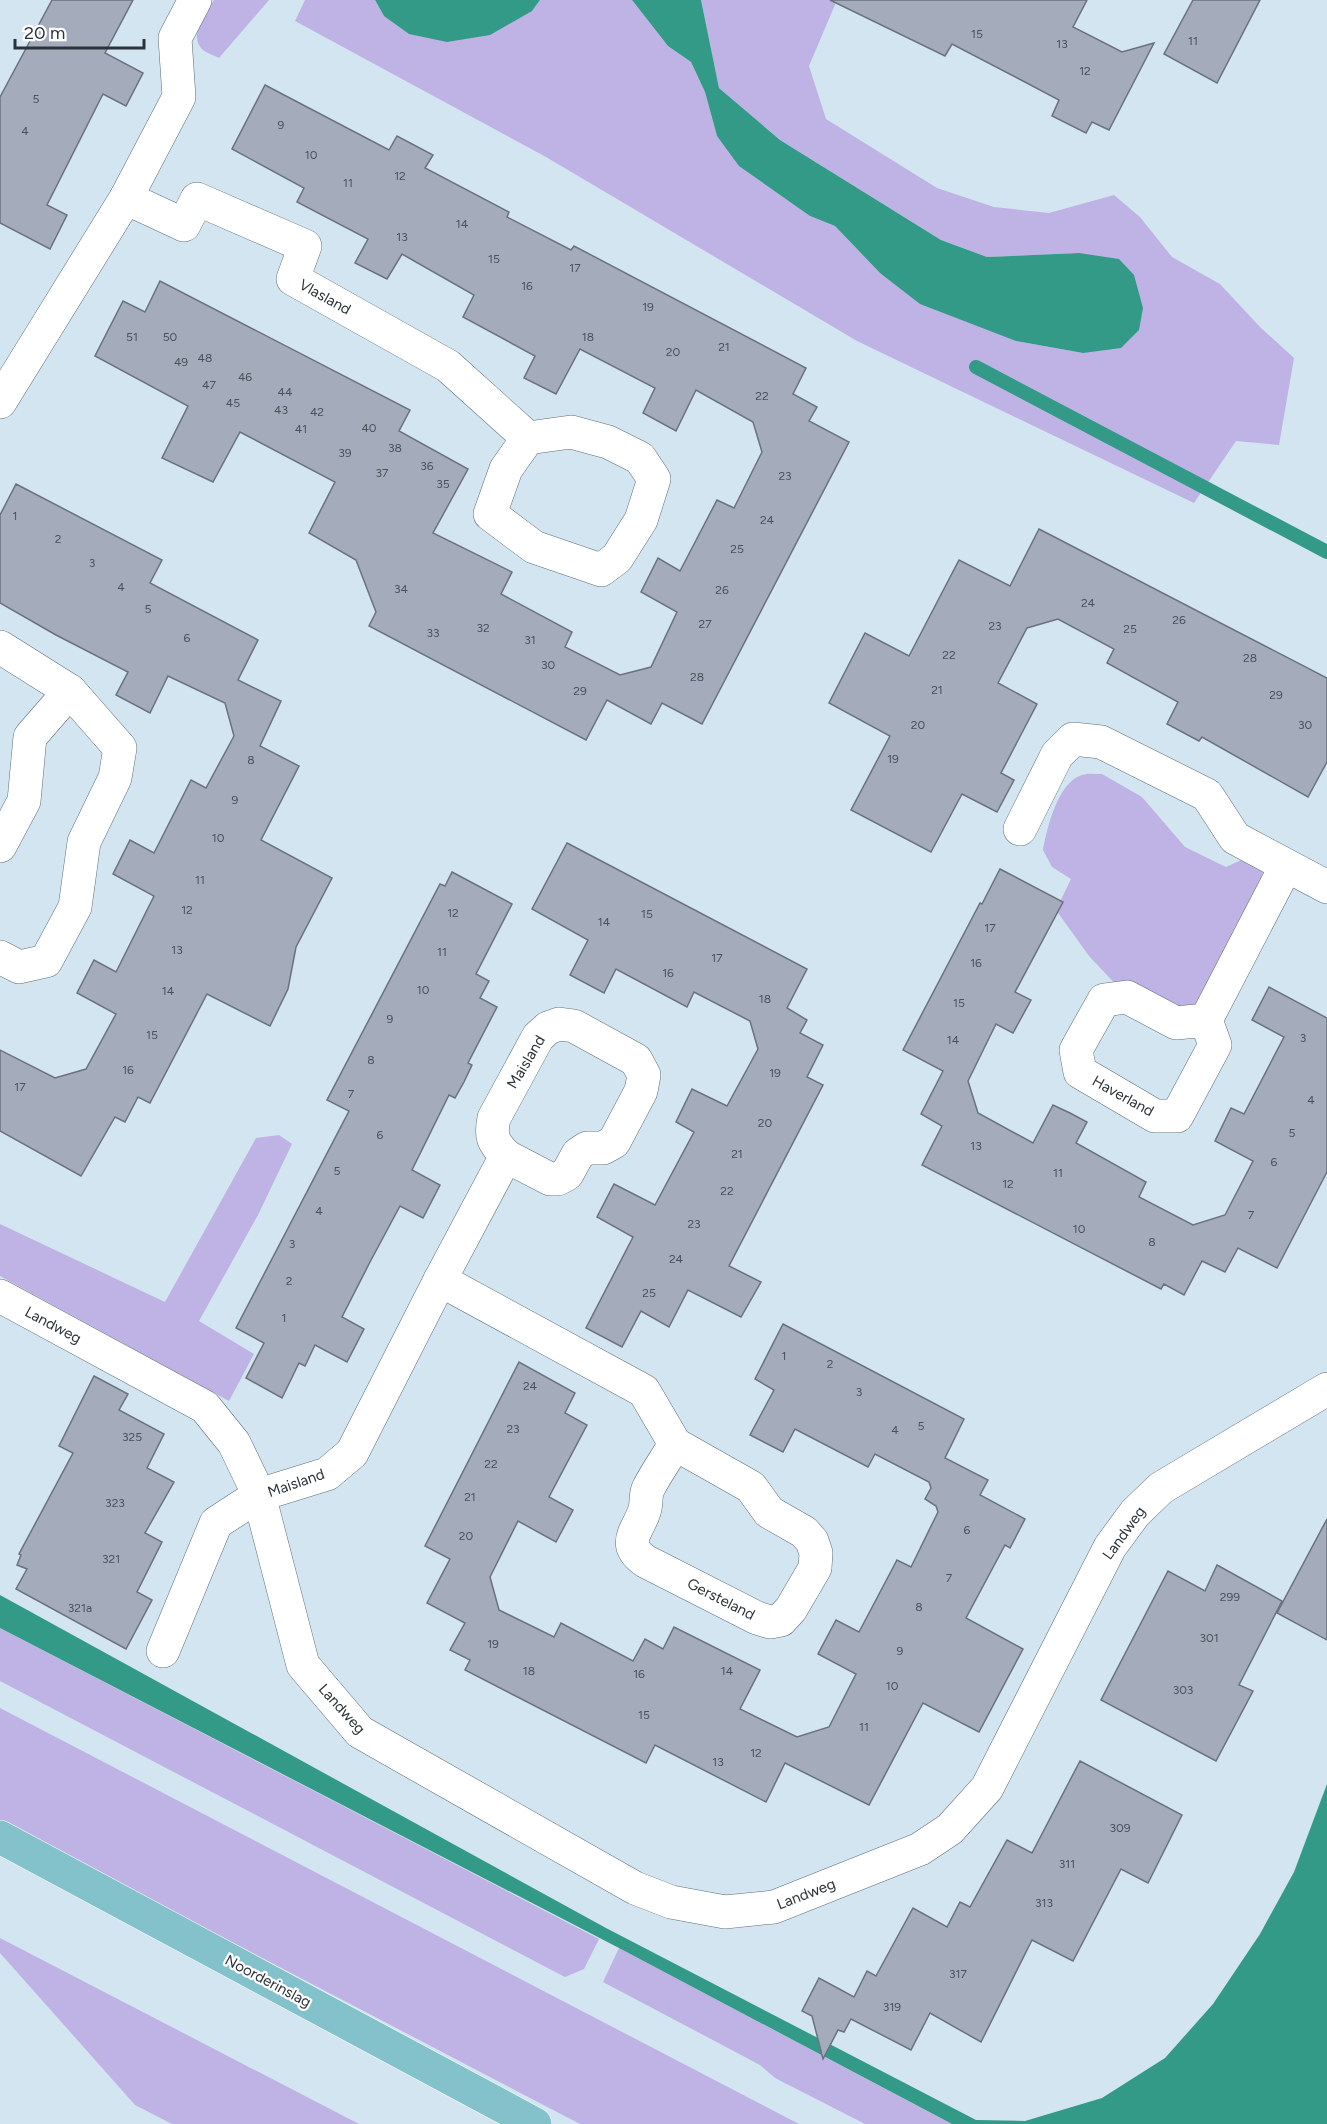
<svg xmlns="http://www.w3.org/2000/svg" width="1327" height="2124" font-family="Figtree,sans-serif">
	<rect width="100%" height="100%" fill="#d3e5f0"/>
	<g fill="#bfb3e6">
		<path d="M214,0H269L219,58C214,55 206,53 202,49C188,35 207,13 214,0Z"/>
		<path d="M305,0H375L384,16L532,11L540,0H632L668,46L691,62L705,92L717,136L810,216L835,226L880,273L1016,341L1083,353L1079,253L987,257L941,240L780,140L719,88L701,0H837L809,66L826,119L937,188L994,207L1049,213L1114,195L1140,217L1172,257L1220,284L1260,327L1294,358L1279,445L1236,441L1194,503L857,341L546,157L295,21Z"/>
		<path d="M1102,774L1142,797L1185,847L1226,867L1248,857L1265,868L1253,897L1192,1014L1120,989L1089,956L1056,910L1071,879L1052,867L1043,850C1047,828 1058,782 1082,775C1088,773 1096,774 1102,774Z"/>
		<path d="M279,1135L292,1144L258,1215L199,1321L254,1354L229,1401L0,1276V1224L165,1302L256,1138Z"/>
		<path d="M0,1628L599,1939L584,1969L565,1977L0,1681Z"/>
		<path d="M0,1708L799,2124H580L0,1821Z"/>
		<path d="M0,1938L359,2124H172L135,2105L0,1953Z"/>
		<path d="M619,1948L946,2121L952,2124H865L775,2078L760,2065L603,1982Z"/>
	</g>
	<g fill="#329a86">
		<path d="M375,0H540L532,11L490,35L447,42L409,34L384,16Z"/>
		<path d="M632,0H701L719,88L780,140L941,240L987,257L1079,253L1119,259L1134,275L1143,308L1139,330L1121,348L1083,353L1016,341L920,304L880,273L835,226L810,216L739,166L717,136L705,92L691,62L668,46Z"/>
		<path d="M0,1595L606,1928L976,2120L1025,2121L1102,2098L1165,2058L1213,2004L1260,1934L1294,1872L1327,1784V2124H952L619,1948L0,1628Z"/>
	</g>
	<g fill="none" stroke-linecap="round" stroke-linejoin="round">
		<path stroke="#329a86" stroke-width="14" d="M976,367L1327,552"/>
	</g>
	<g fill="#a4acbc" stroke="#6a7180" stroke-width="1.5">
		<path d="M52,0H133L105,53L143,73L126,106L103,94L47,205L67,215L50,249L0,223V97Z"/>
		<path d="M830,0H1087L1073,27L1122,52L1154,43L1109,130L1092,122L1086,133L1052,116L1059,100L1023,81L952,44L945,56Z"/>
		<path d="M1193,0H1260L1217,83L1164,54Z"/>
		<path d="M265,85L389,150L397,136L433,155L425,168L509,212L507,217L571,250L574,246L806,368L793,394L817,407L809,421L849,442L702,724L662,703L651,724L607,700L586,740L369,626L376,612L356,560L309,533L335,482L240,432L213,482L162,458L188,406L95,356L123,301L145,312L160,281L410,410L399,431L468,469L433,533L512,572L501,594L572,632L565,647L620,675L651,667L677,612L641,592L658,558L680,571L717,500L734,508L762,452L753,422L696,390L676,431L643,413L655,388L580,349L556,394L524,378L535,356L463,317L474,295L402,254L387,279L355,263L368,239L297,202L304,188L232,149Z"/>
		<path d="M16,484L162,560L150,583L258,640L238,680L281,701L260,746L299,766L261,840L332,878L296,947L288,989L270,1026L207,994L150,1103L138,1097L125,1122L115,1117L81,1176L0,1131V1050L55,1078L86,1069L116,1014L77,993L94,960L116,972L154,896L113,874L130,840L154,853L191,780L206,788L234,736L225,703L168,676L150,713L116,695L128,672L56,635L0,603V515Z"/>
		<path d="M1039,529L1327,678V762L1308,797L1202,737L1199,741L1167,724L1178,702L1107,663L1114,649L1058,619L1027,628L998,683L1037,704L1001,773L1014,780L997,812L962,794L931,852L851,810L890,736L829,703L865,633L909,656L959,560L1010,586Z"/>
		<path d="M567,843L807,969L787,1008L807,1020L800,1033L823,1045L807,1077L823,1085L729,1266L761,1282L741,1317L688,1290L669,1327L641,1311L622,1347L586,1328L633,1237L597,1217L614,1184L655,1205L694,1132L676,1122L692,1089L727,1106L758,1049L750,1021L694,992L687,1007L616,969L604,993L570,975L588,940L532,909Z"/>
		<path d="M1000,869L1063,902L1015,992L1031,1000L1013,1033L996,1024L968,1081L978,1113L1033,1143L1053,1105L1070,1113L1087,1122L1076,1143L1146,1182L1139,1197L1193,1225L1225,1215L1253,1161L1215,1141L1231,1108L1244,1114L1284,1037L1252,1020L1269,987L1327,1018V1172L1277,1268L1238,1248L1225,1272L1202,1261L1184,1295L1164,1284L1161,1289L922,1165L942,1126L921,1114L943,1071L903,1050L980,903L982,904Z"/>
		<path d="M452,872L512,904L476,974L489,981L480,998L497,1007L468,1063L472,1065L464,1082L455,1098L449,1095L412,1170L440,1185L423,1218L400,1206L370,1262L342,1317L364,1329L347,1362L315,1345L305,1366L299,1363L282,1398L246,1378L264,1343L236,1328L349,1111L327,1100L440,884L445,886Z"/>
		<path d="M783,1324L964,1419L945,1458L988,1480L980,1495L1025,1519L1010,1548L1005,1545L966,1618L1023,1649L979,1732L923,1703L869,1805L785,1763L766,1802L655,1745L646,1763L465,1670L470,1660L450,1650L465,1623L427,1603L450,1559L425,1546L519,1362L575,1393L565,1413L587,1425L549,1497L573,1510L556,1542L518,1521L490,1577L499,1610L554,1637L561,1623L633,1661L645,1639L663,1649L674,1627L760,1670L740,1709L797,1737L829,1727L856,1674L818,1654L836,1620L859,1632L897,1560L911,1567L938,1512L936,1506L925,1499L931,1488L929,1482L875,1454L868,1467L795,1429L783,1452L750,1435L774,1390L755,1379Z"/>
		<path d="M94,1376L128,1394L119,1410L164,1434L147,1468L174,1482L145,1533L162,1542L137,1592L152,1600L126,1649L16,1589L27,1569L17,1565L21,1555L19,1554L73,1453L59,1446Z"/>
		<path d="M1327,1519V1640L1277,1613Z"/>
		<path d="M1217,1565L1282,1601L1239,1685L1253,1691L1216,1761L1101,1700L1168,1571L1205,1591Z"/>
		<path d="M1080,1761L1182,1815L1148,1883L1121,1869L1073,1961L1032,1940L981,2042L930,2013L911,2050L851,2019L844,2032L838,2030L823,2059L812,2016L802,2011L819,1978L854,1997L867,1971L876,1976L913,1908L947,1927L960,1902L970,1907L1007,1840L1032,1853Z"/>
	</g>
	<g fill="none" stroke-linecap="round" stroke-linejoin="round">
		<g stroke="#5e6e78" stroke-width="34">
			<g id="minor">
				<path d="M126,198L184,225L197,199L305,246L293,279L448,366L528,438L571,432L608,442L640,458L654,479L641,520L617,558L601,570L534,547L490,514L506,469L528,438"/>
				<path d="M0,402L126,198L179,97L175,38L195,0"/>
				<path d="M0,647L70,691L120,748L115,778L84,842L75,907L46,961L19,967L0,957"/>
				<path d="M1020,829L1057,755L1073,739L1101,742L1207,795L1235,838L1327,887"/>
				<path d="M0,846L24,801L30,737L70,691"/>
				<path d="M1206,1020L1176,1023L1127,997L1104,1000L1076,1050L1080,1072L1155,1116H1177L1215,1045L1206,1020L1286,866"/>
				<path d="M440,1280L644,1391L675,1444L751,1487L769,1512L804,1532L812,1541L816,1553L815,1568L791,1609L781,1620L770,1622L757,1618L645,1561C621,1544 637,1532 644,1512C647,1505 645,1496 648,1489C656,1473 667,1458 675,1444"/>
				<path d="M0,1296L205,1407L234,1443L259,1495L303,1665L360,1732L635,1888L671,1902L725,1912L774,1907L920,1849L950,1829L987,1788L1110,1547L1135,1513L1161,1488L1327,1389"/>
				<path d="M163,1651L216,1523L259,1495L327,1474L352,1453L440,1280L506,1156C493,1142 490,1137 494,1118L538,1037L548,1028L559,1024L574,1026L636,1060L644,1075L641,1091L614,1142L603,1148H587L578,1154L567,1174L558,1179H550L506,1156"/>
			</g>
		</g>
		<g stroke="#fff" stroke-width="34">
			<path id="major" d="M0,1837L535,2124"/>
		</g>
		<use href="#minor" stroke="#fff" stroke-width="33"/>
		<use href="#major" stroke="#83c2ca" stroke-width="33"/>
	</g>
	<g text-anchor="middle" stroke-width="4.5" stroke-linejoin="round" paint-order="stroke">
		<g font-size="12" fill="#4a5159">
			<text x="977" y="38">15</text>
			<text x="1193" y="45">11</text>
			<text x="1062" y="48">13</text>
			<text x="1085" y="75">12</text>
			<text x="36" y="103">5</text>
			<text x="281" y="129">9</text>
			<text x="25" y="135">4</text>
			<text x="311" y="159">10</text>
			<text x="400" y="180">12</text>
			<text x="348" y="187">11</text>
			<text x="462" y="228">14</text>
			<text x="402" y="241">13</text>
			<text x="494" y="263">15</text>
			<text x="575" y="272">17</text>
			<text x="527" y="290">16</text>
			<text x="648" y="311">19</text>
			<text x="132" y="341">51</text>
			<text x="170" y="341">50</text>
			<text x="588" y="341">18</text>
			<text x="724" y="351">21</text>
			<text x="673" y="356">20</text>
			<text x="205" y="362">48</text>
			<text x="181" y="366">49</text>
			<text x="245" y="381">46</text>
			<text x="209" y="389">47</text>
			<text x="285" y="396">44</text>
			<text x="762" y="400">22</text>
			<text x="233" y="407">45</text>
			<text x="281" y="414">43</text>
			<text x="317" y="416">42</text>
			<text x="369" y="432">40</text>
			<text x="301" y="433">41</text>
			<text x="395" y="452">38</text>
			<text x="345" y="457">39</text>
			<text x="427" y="470">36</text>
			<text x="382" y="477">37</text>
			<text x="785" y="480">23</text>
			<text x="443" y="488">35</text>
			<text x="15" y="520">1</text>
			<text x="767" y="524">24</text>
			<text x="58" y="543">2</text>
			<text x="737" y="553">25</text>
			<text x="92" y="567">3</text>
			<text x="121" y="591">4</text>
			<text x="401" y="593">34</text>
			<text x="722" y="594">26</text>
			<text x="1088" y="607">24</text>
			<text x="148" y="613">5</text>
			<text x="1179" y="624">26</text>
			<text x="705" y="628">27</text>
			<text x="995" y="630">23</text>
			<text x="483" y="632">32</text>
			<text x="1130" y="633">25</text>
			<text x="433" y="637">33</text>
			<text x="187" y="642">6</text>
			<text x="530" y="644">31</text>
			<text x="949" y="659">22</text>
			<text x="1250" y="662">28</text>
			<text x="548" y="669">30</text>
			<text x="697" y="681">28</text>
			<text x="937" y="694">21</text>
			<text x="580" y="695">29</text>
			<text x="1276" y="699">29</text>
			<text x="918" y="729">20</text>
			<text x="1305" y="729">30</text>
			<text x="893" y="763">19</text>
			<text x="251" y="764">8</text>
			<text x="235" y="804">9</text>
			<text x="218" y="842">10</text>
			<text x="200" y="884">11</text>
			<text x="187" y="914">12</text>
			<text x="453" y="917">12</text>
			<text x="647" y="918">15</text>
			<text x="604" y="926">14</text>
			<text x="990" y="932">17</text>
			<text x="177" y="954">13</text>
			<text x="442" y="956">11</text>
			<text x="717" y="962">17</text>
			<text x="976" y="967">16</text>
			<text x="668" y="977">16</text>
			<text x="423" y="994">10</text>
			<text x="168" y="995">14</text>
			<text x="765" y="1003">18</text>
			<text x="959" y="1007">15</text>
			<text x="390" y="1023">9</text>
			<text x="152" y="1039">15</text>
			<text x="1303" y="1042">3</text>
			<text x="953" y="1044">14</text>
			<text x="371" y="1064">8</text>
			<text x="128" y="1074">16</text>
			<text x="775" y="1077">19</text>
			<text x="20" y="1091">17</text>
			<text x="351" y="1098">7</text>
			<text x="1311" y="1104">4</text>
			<text x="765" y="1127">20</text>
			<text x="1292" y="1137">5</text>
			<text x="380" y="1139">6</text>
			<text x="976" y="1150">13</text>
			<text x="737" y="1158">21</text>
			<text x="1274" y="1166">6</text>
			<text x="337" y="1175">5</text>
			<text x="1058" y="1177">11</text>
			<text x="1008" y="1188">12</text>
			<text x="727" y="1195">22</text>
			<text x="319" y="1215">4</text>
			<text x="1251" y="1219">7</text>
			<text x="694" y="1228">23</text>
			<text x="1079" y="1233">10</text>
			<text x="1152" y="1246">8</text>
			<text x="292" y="1248">3</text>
			<text x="676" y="1263">24</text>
			<text x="289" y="1285">2</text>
			<text x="649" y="1297">25</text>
			<text x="284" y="1322">1</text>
			<text x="784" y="1360">1</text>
			<text x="830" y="1368">2</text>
			<text x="530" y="1390">24</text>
			<text x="859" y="1396">3</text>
			<text x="921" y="1430">5</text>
			<text x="513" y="1433">23</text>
			<text x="895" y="1434">4</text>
			<text x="132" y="1441">325</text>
			<text x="491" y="1468">22</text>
			<text x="470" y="1501">21</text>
			<text x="115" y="1507">323</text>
			<text x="967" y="1534">6</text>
			<text x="466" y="1540">20</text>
			<text x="111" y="1563">321</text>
			<text x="949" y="1582">7</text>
			<text x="1230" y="1601">299</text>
			<text x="919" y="1611">8</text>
			<text x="80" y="1612">321a</text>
			<text x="1209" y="1642">301</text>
			<text x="493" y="1648">19</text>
			<text x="900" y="1655">9</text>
			<text x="529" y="1675">18</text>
			<text x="727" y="1675">14</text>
			<text x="639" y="1678">16</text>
			<text x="892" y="1690">10</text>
			<text x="1183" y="1694">303</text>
			<text x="644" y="1719">15</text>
			<text x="864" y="1731">11</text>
			<text x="756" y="1757">12</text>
			<text x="718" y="1766">13</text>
			<text x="1120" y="1832">309</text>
			<text x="1067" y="1868">311</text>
			<text x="1044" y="1907">313</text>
			<text x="958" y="1978">317</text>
			<text x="892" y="2011">319</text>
		</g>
		<g font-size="15" fill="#2c3338" stroke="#fff">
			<text transform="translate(325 297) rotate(29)" y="5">Vlasland</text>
			<text transform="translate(526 1062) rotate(-59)" y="5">Maisland</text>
			<text transform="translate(1123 1096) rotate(29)" y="5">Haverland</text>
			<text transform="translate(53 1325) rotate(28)" y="5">Landweg</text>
			<text transform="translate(296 1483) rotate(-19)" y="5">Maisland</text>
			<text transform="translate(1124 1533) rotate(-54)" y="5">Landweg</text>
			<text transform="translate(721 1599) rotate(27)" y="5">Gersteland</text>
			<text transform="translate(342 1709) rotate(48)" y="5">Landweg</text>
			<text transform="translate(806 1894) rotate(-21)" y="5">Landweg</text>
			<text transform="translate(268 1981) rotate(28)" y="5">Noorderinslag</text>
		</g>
	</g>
	<path d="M15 39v9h129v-9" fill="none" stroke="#2c3338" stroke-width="3"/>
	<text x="24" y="39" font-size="18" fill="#2c3338" stroke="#ffffff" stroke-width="4.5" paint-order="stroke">20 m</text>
</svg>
